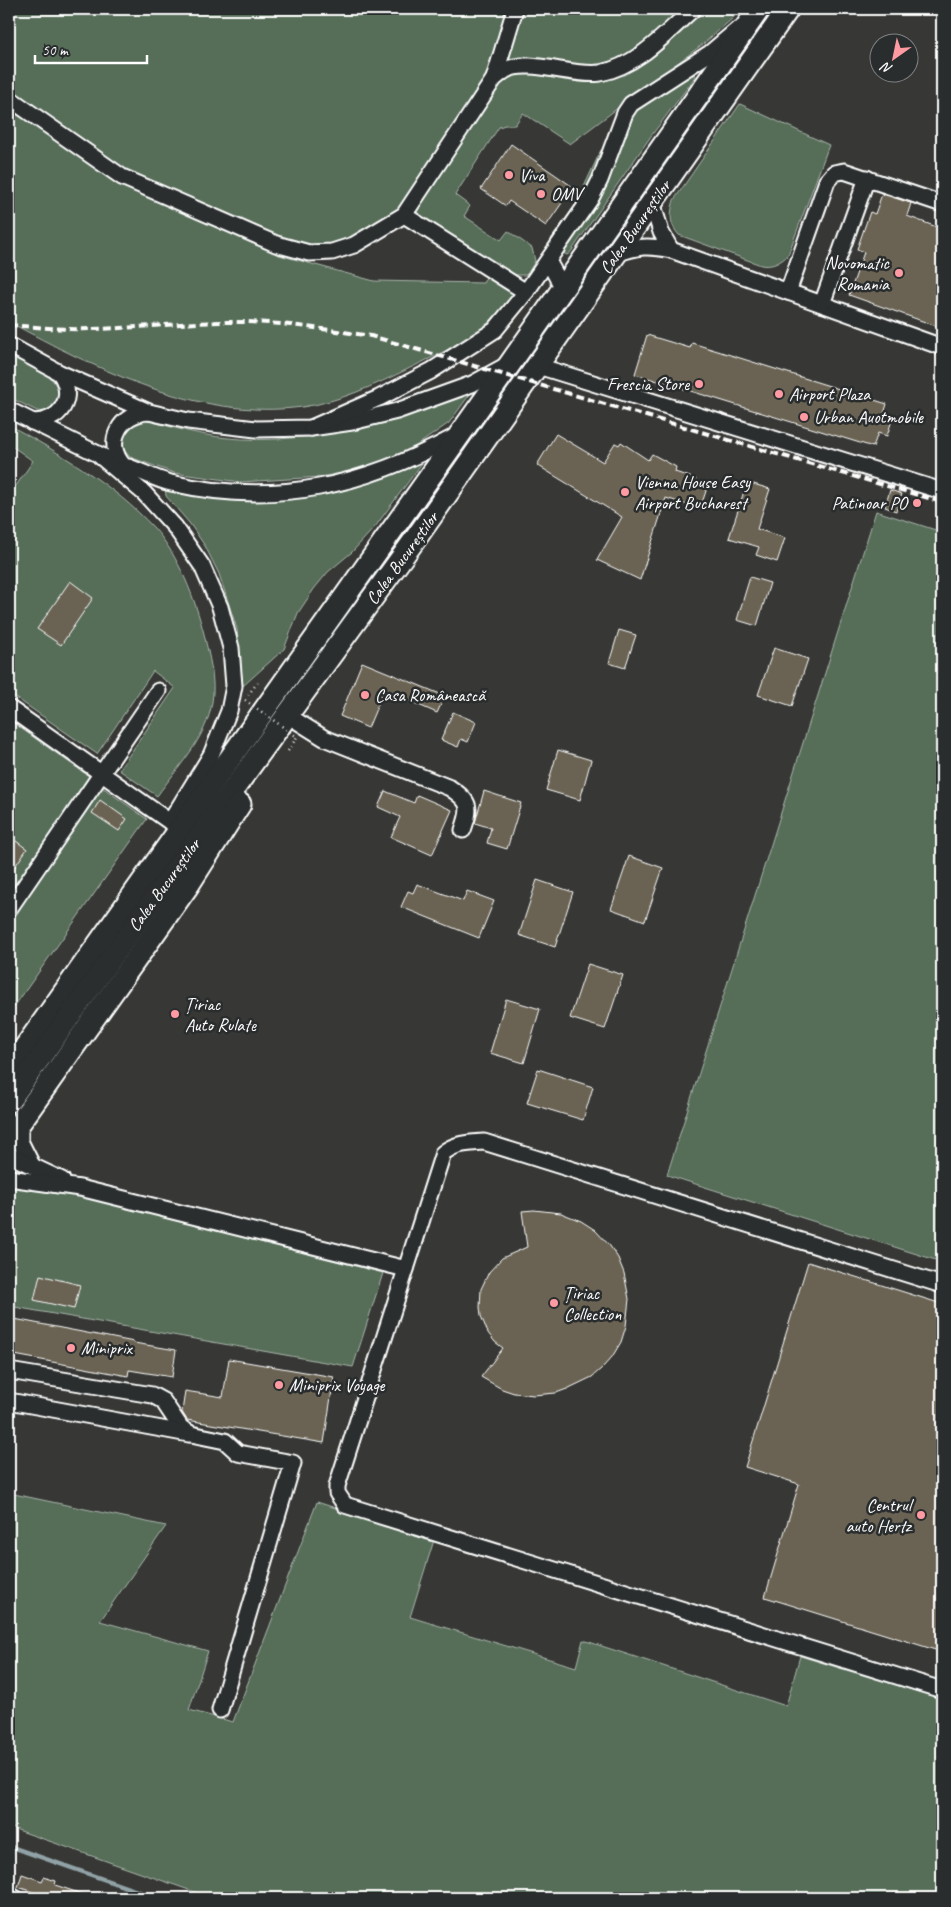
<svg xmlns="http://www.w3.org/2000/svg" width="951" height="1907" font-family="Caveat,sans-serif">
	<rect width="100%" height="100%" fill="#373835"/>
	<filter id="ink" filterUnits="userSpaceOnUse"><feTurbulence type="fractalNoise" baseFrequency=".02" numOctaves="2"/><feDisplacementMap in="SourceGraphic" scale="10" xChannelSelector="R" yChannelSelector="G"/><feConvolveMatrix kernelMatrix="1 2 1 2 8 2 1 2 1" color-interpolation-filters="sRGB"/></filter>
	<g filter="url(#ink)">
		<g fill="#566d59" stroke="#aab6ac">
			<path d="M9,9H509L487,79L408,198L388,219L363,237L334,247H300L125,173L9,92Z"/>
			<path d="M519,9H685C671,21 658,36 643,47C604,77 546,68 501,68Z"/>
			<path d="M699,9H740L733,18L703,44L570,144L523,113L515,125H505L499,127L455,195L470,206L464,216L501,240L508,231L532,248L535,261L527,275H510L417,216L412,208L497,83L509,72L594,77Z"/>
			<path d="M698,67L693,80L651,136L570,253L567,255L561,252L633,109Z"/>
			<path d="M740,104L829,145L788,255C780,263 772,267 761,265L679,235C669,224 670,214 674,200Z"/>
			<path d="M9,109L104,174L279,255L374,281L483,283L489,272L517,290C509,299 503,308 495,316C472,341 438,354 408,369C375,385 339,402 302,407C198,421 97,369 9,322Z"/>
			<path d="M601,150L605,151L589,194L553,242L551,239L576,204Z"/>
			<path d="M9,354C27,363 51,371 59,391L54,406L47,412L37,411L9,397Z"/>
			<path d="M470,394L449,423L406,453L363,469L320,477L241,482L174,473L130,457L123,449L120,439L123,429L142,419C171,427 198,435 228,438C305,446 397,421 470,394Z"/>
			<path d="M9,425C61,454 113,484 154,528C179,556 195,599 204,634C209,656 216,680 212,702C207,738 177,768 157,796L119,770L175,688L153,671L97,754L9,693V496L33,461L9,444Z"/>
			<path d="M428,455L375,527L352,552L328,572L314,589L298,613L284,649L243,686L237,629L219,574L205,546L190,524L166,496L165,487L305,494Z"/>
			<path d="M876,511L942,532V1262L667,1175Z"/>
			<path d="M9,720L90,777L9,895Z"/>
			<path d="M102,787L147,819L9,1014V922Z"/>
			<path d="M9,1185L51,1189L383,1273L353,1367L9,1306Z"/>
			<path d="M9,1493L166,1526L100,1621L208,1651L189,1710L233,1722L317,1502L434,1540L410,1617L576,1667L583,1640L786,1706L800,1656L942,1699V1898H212L9,1827Z"/>
		</g>
		<g fill="none" stroke-linecap="round" stroke-linejoin="round">
			<path stroke="#91a3a7" stroke-width="4.5" d="M9,1846L157,1898"/>
		</g>
		<g fill="#6b6353" stroke="#fff">
			<path d="M511,144L573,187L546,226L509,201L506,206L481,189Z"/>
			<path d="M882,194L911,203L907,216L942,229V328L849,295L864,252L857,249L870,212L875,214Z"/>
			<path d="M647,335L690,348L692,343L887,404L883,417L892,420L887,436L878,433L873,447L635,374Z"/>
			<path d="M556,434L603,462L615,443L619,445L621,442L648,460L652,454L676,467L675,472L696,479L695,481L708,485L700,509L666,498L640,580L597,560L622,517L537,465Z"/>
			<path d="M747,482L770,489L757,529L785,538L777,562L756,555L759,547L729,538Z"/>
			<path d="M890,490L902,494L896,511L885,507Z"/>
			<path d="M750,577L770,583L757,626L737,620Z"/>
			<path d="M70,581L93,598L61,645L37,629Z"/>
			<path d="M619,630L636,635L625,668L609,663Z"/>
			<path d="M774,648L808,659L792,706L758,695Z"/>
			<path d="M362,662L445,696L437,713L384,690L368,728L340,716Z"/>
			<path d="M453,712L476,722L468,742L461,739L458,747L441,740Z"/>
			<path d="M558,750L591,760L580,800L546,790Z"/>
			<path d="M385,791L414,803L417,795L452,810L432,855L391,837L400,817L378,807Z"/>
			<path d="M484,791L521,803L507,849L487,843L491,828L475,823Z"/>
			<path d="M100,800L127,819L119,831L92,813Z"/>
			<path d="M9,836L27,849L9,875Z"/>
			<path d="M629,856L663,868L645,921L611,909Z"/>
			<path d="M537,880L573,892L555,947L519,935Z"/>
			<path d="M417,884L463,901L467,891L494,901L479,938L401,907L408,891L413,893Z"/>
			<path d="M588,964L623,975L605,1029L570,1018Z"/>
			<path d="M506,999L540,1009L524,1063L490,1053Z"/>
			<path d="M538,1069L593,1087L583,1120L527,1103Z"/>
			<path d="M534,1210L561,1213L581,1221L595,1230L610,1246L618,1258L624,1273L629,1299L626,1326L621,1342L612,1357L602,1368L592,1377L567,1389L556,1393L534,1395L514,1393L502,1389L481,1377L503,1348L495,1342L488,1333L481,1316L480,1307L481,1289L489,1272L502,1258L527,1247L522,1211Z"/>
			<path d="M808,1262L942,1304V1652L765,1597L799,1484L745,1467Z"/>
			<path d="M40,1275L80,1285L74,1309L34,1300Z"/>
			<path d="M9,1318L134,1342V1343L176,1350L172,1377L129,1370L128,1376L9,1354Z"/>
			<path d="M229,1359L334,1377L324,1443L187,1420L182,1412L185,1391L223,1397Z"/>
			<path d="M22,1874L42,1881L44,1877L56,1881L55,1885L88,1896V1898H51L18,1887Z"/>
		</g>
		<g fill="none" stroke-linecap="round" stroke-linejoin="round">
			<g stroke="#fff" stroke-width="19">
				<g id="minor">
					<path d="M494,79L515,9"/>
					<path d="M9,98L122,177L276,244L309,253L332,252L354,245L404,215L494,79C498,76 502,72 506,70C527,58 574,77 600,73C638,66 666,33 693,9"/>
					<path d="M652,202L661,232L671,250"/>
					<path d="M404,215L526,292"/>
					<path d="M616,254C638,246 648,245 671,250L942,347"/>
					<path d="M548,261L563,288"/>
					<path d="M788,292L827,181L834,173L844,171L942,204"/>
					<path d="M822,304L867,178"/>
					<path d="M9,345L60,373L149,412L188,421L256,429L311,428L352,422L397,411L472,384L505,366"/>
					<path d="M538,366L942,491"/>
					<path d="M9,410L108,459"/>
					<path d="M32,422C61,422 76,398 60,373"/>
					<path d="M311,428L379,398L431,371L495,330L526,292L591,198L600,180L625,113L631,104L710,53L737,30"/>
					<path d="M123,465C104,442 120,413 149,412"/>
					<path d="M129,467C143,472 157,480 171,483C275,507 364,486 456,436"/>
					<path d="M9,708L170,822L211,755L229,711L234,686L231,648L220,607L202,566L175,527L144,493L100,456"/>
					<path d="M292,718L324,738L450,788C471,802 471,807 463,830"/>
					<path d="M9,909L158,691"/>
					<path d="M20,1123V1141L32,1165"/>
					<path d="M9,1155L62,1180"/>
					<path d="M9,1178L80,1188L406,1269"/>
					<path d="M942,1285L484,1142C469,1143 455,1143 443,1153L337,1486V1493L345,1505L942,1690"/>
					<path d="M9,1371L152,1395L163,1401L181,1428L191,1434L225,1441L238,1453L293,1463L220,1710"/>
					<path d="M9,1401L189,1434"/>
					<path d="M9,1895L15,1898"/>
				</g>
			</g>
			<g stroke="#fff" stroke-width="25">
				<g id="highway">
					<path d="M9,1070L512,361L759,9"/>
					<path d="M9,1101L145,911L416,538L788,9"/>
					<path d="M9,1138L187,887L240,804"/>
				</g>
			</g>
			<g stroke="#fff" stroke-width="2.5" stroke-dasharray="1 4" stroke-linecap="butt">
				<path d="M248,695L258,682"/>
				<path d="M288,751L297,737"/>
			</g>
			<use href="#minor" stroke="#2a2d2e" stroke-width="15"/>
			<use href="#highway" stroke="#2a2d2e" stroke-width="21"/>
			<path stroke="#fff" stroke-width="4" stroke-dasharray="8 4" stroke-linecap="butt" d="M9,325C37,327 65,330 93,329C144,328 195,321 246,322C288,323 329,330 371,336L942,502"/>
			<path stroke="#fff" stroke-width="2.5" stroke-dasharray="1 4" stroke-linecap="butt" d="M245,700L297,737"/>
		</g>
	</g>
	<g fill="#ff9aa2" stroke="#2a2d2e" stroke-width="2">
		<circle cx="509" cy="175" r="5"/>
		<circle cx="541" cy="194" r="5"/>
		<circle cx="899" cy="273" r="5"/>
		<circle cx="699" cy="384" r="5"/>
		<circle cx="779" cy="394" r="5"/>
		<circle cx="804" cy="417" r="5"/>
		<circle cx="625" cy="492" r="5"/>
		<circle cx="917" cy="503" r="5"/>
		<circle cx="365" cy="695" r="5"/>
		<circle cx="175" cy="1014" r="5"/>
		<circle cx="554" cy="1303" r="5"/>
		<circle cx="71" cy="1348" r="5"/>
		<circle cx="279" cy="1385" r="5"/>
		<circle cx="921" cy="1515" r="5"/>
	</g>
	<g text-anchor="middle" stroke-width="5" stroke-linejoin="round" paint-order="stroke">
		<g font-size="18" fill="#fff" stroke="#2a2d2e" text-anchor="start">
			<text x="519" y="181">Viva</text>
			<text x="551" y="200">OMV</text>
			<text x="889" y="269" text-anchor="end">Novomatic<tspan x="889" dy="21">Romania</tspan></text>
			<text x="689" y="390" text-anchor="end">Frescia Store</text>
			<text x="789" y="400">Airport Plaza</text>
			<text x="814" y="423">Urban Auotmobile</text>
			<text x="635" y="488">Vienna House Easy<tspan x="635" dy="21">Airport Bucharest</tspan></text>
			<text x="907" y="509" text-anchor="end">Patinoar PO</text>
			<text x="375" y="701">Casa Românească</text>
			<text x="185" y="1010">Țiriac<tspan x="185" dy="21">Auto Rulate</tspan></text>
			<text x="564" y="1299">Țiriac<tspan x="564" dy="21">Collection</tspan></text>
			<text x="81" y="1354">Miniprix</text>
			<text x="289" y="1391">Miniprix Voyage</text>
			<text x="911" y="1511" text-anchor="end">Centrul<tspan x="911" dy="21">auto Hertz</tspan></text>
		</g>
		<g font-size="18" fill="#fff" stroke="#2a2d2e">
			<text transform="translate(635 227) rotate(-55)" y="6">Calea Bucureștilor</text>
			<text transform="translate(402 558) rotate(-54)" y="6">Calea Bucureștilor</text>
			<text transform="translate(164 885) rotate(-54)" y="6">Calea Bucureștilor</text>
		</g>
	</g>
	<rect width="951" height="1907" fill="none" stroke="#2a2d2e" stroke-width="30"/>
	<rect x="15" y="15" width="921" height="1877" fill="none" stroke="#fff" stroke-width="2" filter="url(#ink)"/>
	<g transform="translate(894 58) rotate(213)"><circle r="24" fill="#2a2d2e" stroke="#7f8182"/>
	<path d="M0-4L9 19L0 12L-9 19Z" fill="#ff9aa2"/>
	<text y="-8" font-size="14" font-weight="bold" text-anchor="middle" fill="#ffffff">N</text>
	</g>
	<path d="M35 55v8h112v-8" fill="none" stroke="#ffffff" stroke-width="2.5"/>
	<text x="42" y="55" font-size="15" fill="#ffffff" stroke="#2a2d2e" stroke-width="4" paint-order="stroke">50 m</text>
</svg>
